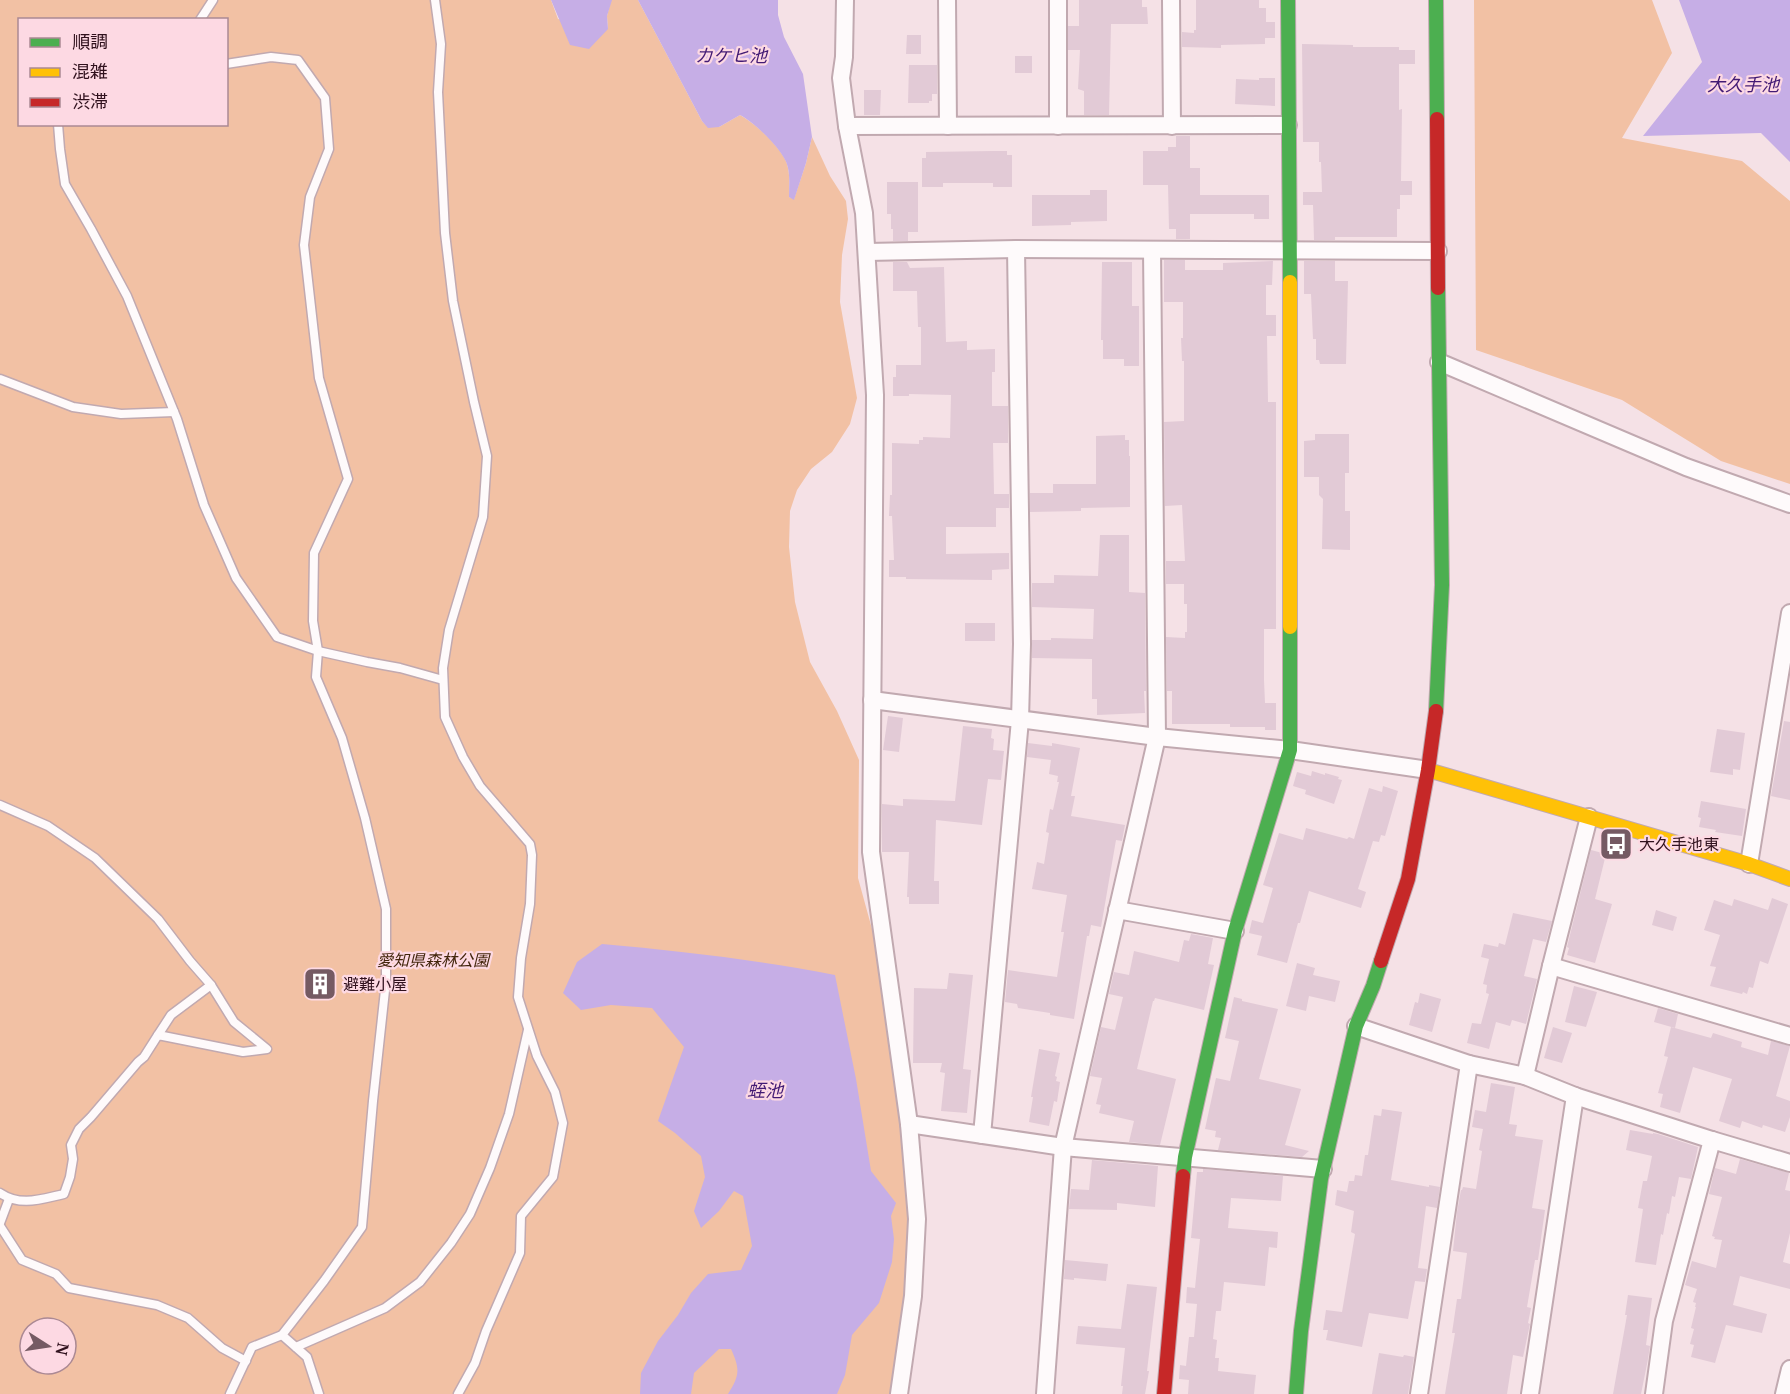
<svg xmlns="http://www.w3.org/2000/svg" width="1790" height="1394" font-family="'PT Serif','Noto Sans JP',serif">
	<rect width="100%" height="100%" fill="#f5e1e6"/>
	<g fill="#f2c1a4" fill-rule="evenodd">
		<path d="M0,0H551L558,19L608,29L607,16L611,0H638L702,121L708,127H719L740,115C755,123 786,151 788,168C790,177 789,187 789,197L794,199L806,163L812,137L830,176L846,201L848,219L842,255L840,302L857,398L850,424L832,452L811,469L797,490L790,511L789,547L795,602L810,662L837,711L859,760L858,878L883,969L903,1122L911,1217L910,1266L895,1394H0ZM20,20H226V124H20ZM30,1328H66V1364H30Z"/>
		<path d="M1474,0H1652L1672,53L1622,138L1742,161L1790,201V484L1721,461L1622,400L1476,350Z"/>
	</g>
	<g fill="#c6aee6">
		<path d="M551,0H612L607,16L608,29L589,49L570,45Z"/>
		<path d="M638,0H778V15L784,37L803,74L812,137L806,163L794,200L789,197C789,187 790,177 788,168C786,152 754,122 740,115L719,127L708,128L702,121Z"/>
		<path d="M1679,0H1790V162L1761,133L1643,136L1702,62Z"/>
		<path d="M602,944C681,951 758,960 835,975L856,1079L871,1171L896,1203L891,1216L894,1239L892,1262L879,1303L852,1335L845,1375L837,1394H728C740,1375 740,1369 731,1349H719L694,1373L691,1394H640L641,1373L658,1341L678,1315L691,1293L708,1274L741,1270L752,1246L743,1196L734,1191L719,1211L701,1228L694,1211L705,1177L701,1156L675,1133L658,1121L684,1047L652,1008L611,1005L581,1010L563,993L577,962Z"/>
	</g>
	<g fill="#e2cad6">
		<path d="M1079,0H1142V7H1147L1148,24H1111L1109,115H1084V91L1078,89L1080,50H1068V26H1079Z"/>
		<path d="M1196,0H1259V8H1266V22H1275V38H1265V44L1221,45V48L1182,47V32L1194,33V30H1196Z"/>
		<path d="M907,35H921V54H906Z"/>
		<path d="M1302,44L1353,45V47H1399V50H1415V64H1399V110L1402,109L1401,181H1412V195H1400V209H1397V237H1335V240H1314L1313,205H1303V192H1322L1321,162H1319V142H1303Z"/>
		<rect x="1015" y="56" width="17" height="17"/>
		<path d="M909,65H937V94H932V101H929V103H908Z"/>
		<path d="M1259,78H1275V106L1235,104L1236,79L1259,80Z"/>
		<path d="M864,90H881L880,115H864Z"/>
		<path d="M1176,136H1190V168H1200V195H1269V219H1254V214H1190V239H1176V229H1169L1168,185H1143V151H1168V147H1176Z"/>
		<path d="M993,151H1007V155H1012V187H993V183H943V187H922V158H926V152Z"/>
		<path d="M887,182H918V232H908V241H893V229H891V214H887Z"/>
		<path d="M1090,190H1107V221L1071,222V225L1032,226V195H1090Z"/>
		<path d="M1164,260H1185V270H1223V263L1273,261L1272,285H1266V315H1276V336H1267L1268,402H1276V629H1264V680L1265,703H1276V730H1265V727H1230V724H1172V691H1167L1166,637L1185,638V632H1187V604H1184V584H1166V561H1185L1182,505L1165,506L1164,422L1184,421V361H1182L1181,338H1183V302H1164Z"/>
		<path d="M1304,261H1335V281H1348L1346,364H1320L1319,360H1316V339H1313L1311,294H1304Z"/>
		<path d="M893,262H907L910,268L944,267L946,342L967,341V350L995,349V372H992V406H1008V443H993L994,494H1009V508H996V527H946V554L1009,553V569L992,570V580L906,579V577H889V560H894L892,516H889L890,495H892V443L919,444V440H923V437L950,438L951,395L909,394V396H893V377H896V365H921V327H918L917,291H893Z"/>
		<path d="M1102,262H1132V306H1139V366H1124V359H1103V340H1101Z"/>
		<path d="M1315,434H1349V473H1345V511H1350V550L1322,549L1323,499L1319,495V477H1304V441L1315,440Z"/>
		<path d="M1125,435V440H1129V456H1130V507L1081,508V511L1030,512V493H1053V484H1096V436Z"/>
		<path d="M1100,535H1129V592L1145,593L1146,691H1144L1145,713L1097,715V699H1092V659L1032,658V640H1051V638L1093,639L1094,609L1032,607V583H1054V575L1098,576Z"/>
		<rect x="965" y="623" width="30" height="18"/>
		<path d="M888,716L903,718L899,752L883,750Z"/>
		<path d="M1784,721L1790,722V800L1771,796Z"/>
		<path d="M963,726L992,729L991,738L994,739L993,750L1004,751L1001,780L988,779L982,825L936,820L934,881H939V904H909V897H907L909,852H882V804L903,806V799L955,801Z"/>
		<path d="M1717,729L1745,733L1740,770L1733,769V775L1710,772Z"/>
		<path d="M1028,743L1052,746V743L1080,748L1071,796H1075L1071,816L1125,825L1122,841L1116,840L1101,927L1091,925L1089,936H1087L1074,1019L1050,1015V1013L1018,1008L1017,1004L1005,1002L1008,970L1057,977L1064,932H1061L1067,895L1032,889L1037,862L1044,864L1049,833L1046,832L1050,809L1053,810L1059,782H1057L1058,776L1049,774L1051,760L1027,757Z"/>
		<path d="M1312,771L1325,775V773L1339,777L1338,779L1342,780L1334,804L1305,794L1306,790L1293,786L1297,772L1311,776Z"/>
		<path d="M1383,786L1398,791L1385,836L1381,835L1379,842L1373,841L1358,889L1366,892L1361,908L1309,891L1300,923H1298L1287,963L1257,955L1262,936L1249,933L1252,920L1263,923L1273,888L1263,885L1279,833L1303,840L1306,828L1347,839L1349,837L1354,839L1369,788L1382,792Z"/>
		<path d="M1701,801L1746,809L1742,836L1715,832L1716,830L1699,827L1701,818L1698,817Z"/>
		<path d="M1591,850L1606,854L1595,899L1612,904L1595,963L1567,955L1569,948L1567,947Z"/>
		<path d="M1772,898L1788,904L1768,964L1760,961L1753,988L1749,987L1747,994L1743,992L1742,994L1710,986L1716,967L1710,966L1720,935L1704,930L1714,900L1732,906L1734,899L1768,910Z"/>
		<path d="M1656,910L1677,917L1673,931L1652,925Z"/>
		<path d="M1513,913L1552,921L1546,942L1533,939L1524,976L1537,979L1526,1024L1512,1020L1510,1026L1496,1022L1489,1049L1467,1043L1472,1023L1481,1024L1489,994L1486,993L1487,985L1483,984L1489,959L1481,957L1484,944L1498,947L1499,943L1505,945Z"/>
		<path d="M1191,934L1213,938L1208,964L1214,965L1204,1010L1155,998L1154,1001H1153L1137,1069L1176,1079L1160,1145L1129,1142L1134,1121L1099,1113L1101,1105L1096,1104L1102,1078L1090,1076L1101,1027L1115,1030L1123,997L1109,994L1114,972L1129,975L1134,951L1179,962L1184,940L1189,941Z"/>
		<path d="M1297,963L1315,968L1313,975L1340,981L1335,1002L1309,996L1306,1011L1286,1006Z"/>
		<path d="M949,973L973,975L963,1069L971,1070L967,1113L941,1111L945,1073L940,1072L942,1063H913L914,988L947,989Z"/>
		<path d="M324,975L329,988L316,993L311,980Z"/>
		<path d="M1574,986L1597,992L1586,1027L1565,1022Z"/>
		<path d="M1420,993L1441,999L1432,1032L1409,1025L1415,1002L1418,1003Z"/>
		<path d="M1234,997L1242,999V1001L1278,1009L1259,1079L1301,1089L1285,1145L1309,1151L1302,1157L1218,1150L1221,1138L1215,1137L1216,1131L1205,1129L1216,1078L1230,1081L1239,1041L1225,1038Z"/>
		<path d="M1658,1008L1678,1014L1675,1028L1654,1022Z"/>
		<path d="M1553,1027L1572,1033L1562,1063L1544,1058Z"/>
		<path d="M1671,1027L1711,1038L1713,1033L1742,1042L1741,1047L1768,1055L1771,1041L1790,1046L1776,1096L1790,1101V1117L1785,1132L1763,1125L1762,1128L1742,1121L1740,1128L1719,1121L1732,1079L1693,1067L1680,1113L1660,1107L1663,1094L1658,1093L1668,1057L1664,1056Z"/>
		<path d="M1039,1049L1060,1053L1055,1076L1057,1077L1056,1081L1060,1082L1057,1102L1054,1101L1049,1126L1029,1122L1033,1097H1031Z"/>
		<path d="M1491,1083L1515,1087L1509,1124L1517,1125L1515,1136L1543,1140L1532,1208L1545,1210L1538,1260H1535L1527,1307L1531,1308L1528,1323L1530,1324L1523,1357L1513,1355L1507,1394H1445L1455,1333H1452L1457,1299H1461L1467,1253L1453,1251L1457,1212L1461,1190H1462L1463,1187L1476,1189L1482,1151L1479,1150L1483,1129L1472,1127L1475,1110L1486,1112Z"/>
		<path d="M1382,1109L1402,1112L1391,1180L1429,1187V1185L1440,1187L1437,1208L1426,1206L1418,1268L1427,1269L1425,1282L1415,1281L1408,1319L1369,1313L1362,1347L1326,1340L1328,1330H1323L1326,1310L1342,1312L1355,1234L1351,1232L1354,1211L1335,1205L1337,1190L1347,1192L1349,1181H1354L1355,1175L1362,1176L1365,1155H1368L1374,1115L1381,1116Z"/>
		<path d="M1630,1130L1653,1134V1133L1658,1134L1698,1147L1691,1179L1679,1177L1675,1197L1672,1196L1669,1214L1667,1213L1663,1235L1661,1234L1656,1265L1635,1262L1643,1209L1638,1208L1643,1181H1647L1652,1156L1626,1150Z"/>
		<path d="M1740,1159L1789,1173L1785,1190L1790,1191V1233L1783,1262L1790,1264V1289L1740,1276L1733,1305L1767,1314L1762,1333L1726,1325L1715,1363L1691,1357L1694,1345L1690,1344L1694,1329L1691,1328L1696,1307H1695L1696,1303L1693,1302L1697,1289L1685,1285L1692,1261L1716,1268L1722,1240L1714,1239L1715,1237L1712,1236L1722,1197L1709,1194L1715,1168L1736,1174Z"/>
		<path d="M1092,1160L1158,1166L1155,1207L1117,1203V1210L1069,1209L1071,1189L1089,1190Z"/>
		<path d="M1203,1169L1283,1176L1281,1201L1231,1198L1228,1228L1278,1232L1277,1248L1269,1247L1265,1286L1224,1282L1221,1311H1216L1213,1339L1217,1340L1215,1358H1219L1218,1371L1256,1375L1254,1394H1188L1189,1380L1179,1379L1180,1365L1186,1366L1189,1337H1194L1197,1304L1186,1303L1187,1287L1195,1288L1200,1239L1191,1238L1197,1172H1203Z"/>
		<path d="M1065,1260L1108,1264L1106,1281L1074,1278V1280L1064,1279Z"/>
		<path d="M1127,1284L1157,1287L1147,1371H1149L1145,1394H1122L1123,1386H1121L1125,1348L1076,1344L1078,1326L1121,1329Z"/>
		<path d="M1628,1295L1652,1298L1646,1345L1650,1346L1648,1359L1641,1394H1613L1627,1315H1625Z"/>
		<path d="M1379,1353L1403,1357L1404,1355L1414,1357L1408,1394H1372Z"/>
	</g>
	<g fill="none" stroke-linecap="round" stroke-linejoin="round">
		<g stroke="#c1a9b0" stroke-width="11">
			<g id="lane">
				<path d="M435,0L441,44L438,92L445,233L453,301L474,402L487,456L483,517L449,630L443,668L445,717L463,757L480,786L530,844L532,855L530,904L521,958L518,997L537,1056L555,1092L563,1123L553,1177L521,1216L520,1253L486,1331L475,1363L458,1394"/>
				<path d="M200,20L213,0"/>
				<path d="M226,64L271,57L298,60L325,98L329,149L310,197L304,245L319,378L348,479L314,553L313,621L318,651L316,677L342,738L365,818L386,909V981L373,1101L362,1227L324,1281L282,1335L252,1347L230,1394"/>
				<path d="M58,124L60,149L65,184L91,229L127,296L177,419L204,505L236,578L277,637L318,651L367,662L400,668L443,680"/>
				<path d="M0,379L73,407L121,414L174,412"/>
				<path d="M0,805L48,826L95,858L158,919L190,961L211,985L234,1022L267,1049L243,1052L158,1035L144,1057L138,1062L91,1117L79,1129L71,1145L73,1159L70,1177L64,1194C41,1199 21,1207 0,1193"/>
				<path d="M158,1035L171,1015L211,985"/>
				<path d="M0,1223L9,1199"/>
				<path d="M0,1226L22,1260L56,1274L69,1288L157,1305L188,1318L222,1348L246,1361"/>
				<path d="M282,1335L307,1357L319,1394"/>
				<path d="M296,1347L385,1308L420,1282L451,1243L470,1214L490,1168L509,1114L528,1030"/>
			</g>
		</g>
		<g stroke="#c1a9b0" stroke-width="20">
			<g id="street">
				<path d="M845,0L844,57L841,78L847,126L864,213L875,395L871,852L909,1124L917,1219L913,1296L899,1394"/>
				<path d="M947,0L948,126"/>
				<path d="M1058,0V126"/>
				<path d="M1171,0L1172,126"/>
				<path d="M847,126L1288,125"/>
				<path d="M867,252L1016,249L1438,251"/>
				<path d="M1439,362L1686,467L1790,504"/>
				<path d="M872,700L1157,737L1290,750L1428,770"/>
				<path d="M1749,864L1790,613"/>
				<path d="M1117,910L1235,931"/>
				<path d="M1551,966L1790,1036"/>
				<path d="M1356,1026L1469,1064"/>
				<path d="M1525,1076L1551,966L1589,817"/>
				<path d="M909,1124L1063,1147L1323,1169"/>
				<path d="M982,1135L1020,720L1022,644L1016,249"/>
				<path d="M1045,1394L1063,1147L1157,737L1152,250"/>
				<path d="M1419,1394L1469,1064L1525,1076L1575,1096L1712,1140L1790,1163"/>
				<path d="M1530,1394L1575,1096"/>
				<path d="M1654,1394L1664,1321L1712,1140"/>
				<path d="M1784,1394L1790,1369"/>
			</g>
		</g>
		<g stroke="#c1a9b0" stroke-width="16">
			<g id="fast">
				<path d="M1288,0L1290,282"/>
				<path d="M1436,0L1437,119"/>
				<path d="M1436,711L1442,585L1438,288"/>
				<path d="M1183,1176L1185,1157L1235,931L1290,750V627"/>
				<path d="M1296,1394L1301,1331L1321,1179L1356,1026L1373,986L1381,961"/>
			</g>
		</g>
		<g stroke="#c1a9b0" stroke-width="16">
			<g id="slow">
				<path d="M1290,282V627"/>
				<path d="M1428,770L1749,864L1790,879"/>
			</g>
		</g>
		<g stroke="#c1a9b0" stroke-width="16">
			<g id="jam">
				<path d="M1437,119L1438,288"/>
				<path d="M1381,961L1408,879L1428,770L1436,711"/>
				<path d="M1164,1394L1183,1176"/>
			</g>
		</g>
		<use href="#lane" stroke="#fefafb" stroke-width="8"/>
		<use href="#street" stroke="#fefafb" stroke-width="16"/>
		<use href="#fast" stroke="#4caf50" stroke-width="14"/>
		<use href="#slow" stroke="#ffc107" stroke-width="14"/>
		<use href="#jam" stroke="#c62828" stroke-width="14"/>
	</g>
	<defs>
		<g id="bus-square" transform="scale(1.725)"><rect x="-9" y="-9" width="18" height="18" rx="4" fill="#755a63" stroke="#fdd9e3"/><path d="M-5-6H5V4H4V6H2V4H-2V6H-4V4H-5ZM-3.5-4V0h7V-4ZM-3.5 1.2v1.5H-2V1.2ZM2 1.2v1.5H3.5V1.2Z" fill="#fff"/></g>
		<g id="building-square" transform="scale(1.725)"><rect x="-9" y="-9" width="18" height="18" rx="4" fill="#755a63" stroke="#fdd9e3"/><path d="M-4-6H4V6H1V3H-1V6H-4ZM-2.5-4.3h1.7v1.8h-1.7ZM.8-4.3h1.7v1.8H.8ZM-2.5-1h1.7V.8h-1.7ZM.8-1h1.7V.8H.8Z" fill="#fff"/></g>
	</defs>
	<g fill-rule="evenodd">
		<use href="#bus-square" x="1616" y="844"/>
		<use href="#building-square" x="320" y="984"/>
	</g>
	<g text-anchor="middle" stroke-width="4.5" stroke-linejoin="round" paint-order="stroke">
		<g font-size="16" fill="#30111d" stroke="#fdd9e3" text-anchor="start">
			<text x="1639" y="850">大久手池東</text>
			<text x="343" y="990">避難小屋</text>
		</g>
		<g font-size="16" font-style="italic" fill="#43260d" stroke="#fdd9e3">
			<text x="433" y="966">愛知県森林公園</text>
		</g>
		<g font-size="18" font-style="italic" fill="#421a74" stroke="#fdd9e3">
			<text x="731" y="62">カケヒ池</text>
			<text x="1743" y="91">大久手池</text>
			<text x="765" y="1097">蛭池</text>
		</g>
	</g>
	<rect x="18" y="18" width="210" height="108" fill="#fdd9e3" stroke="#ab8994" stroke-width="1.5"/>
	<rect x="30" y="38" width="30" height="9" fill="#4caf50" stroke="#ab8994" stroke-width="1.5"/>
	<text x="72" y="48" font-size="18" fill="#30111d">順調</text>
	<rect x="30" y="68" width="30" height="9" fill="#ffc107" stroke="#ab8994" stroke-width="1.5"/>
	<text x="72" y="78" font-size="18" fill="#30111d">混雑</text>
	<rect x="30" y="98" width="30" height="9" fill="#c62828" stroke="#ab8994" stroke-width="1.5"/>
	<text x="72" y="108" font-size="18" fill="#30111d">渋滞</text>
	<g transform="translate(48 1346) rotate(102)"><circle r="28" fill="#fdd9e3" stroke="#ab8994" stroke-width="1.5"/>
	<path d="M0-4.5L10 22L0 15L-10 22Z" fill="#755a63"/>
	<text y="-9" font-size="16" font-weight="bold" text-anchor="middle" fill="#30111d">N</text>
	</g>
</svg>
